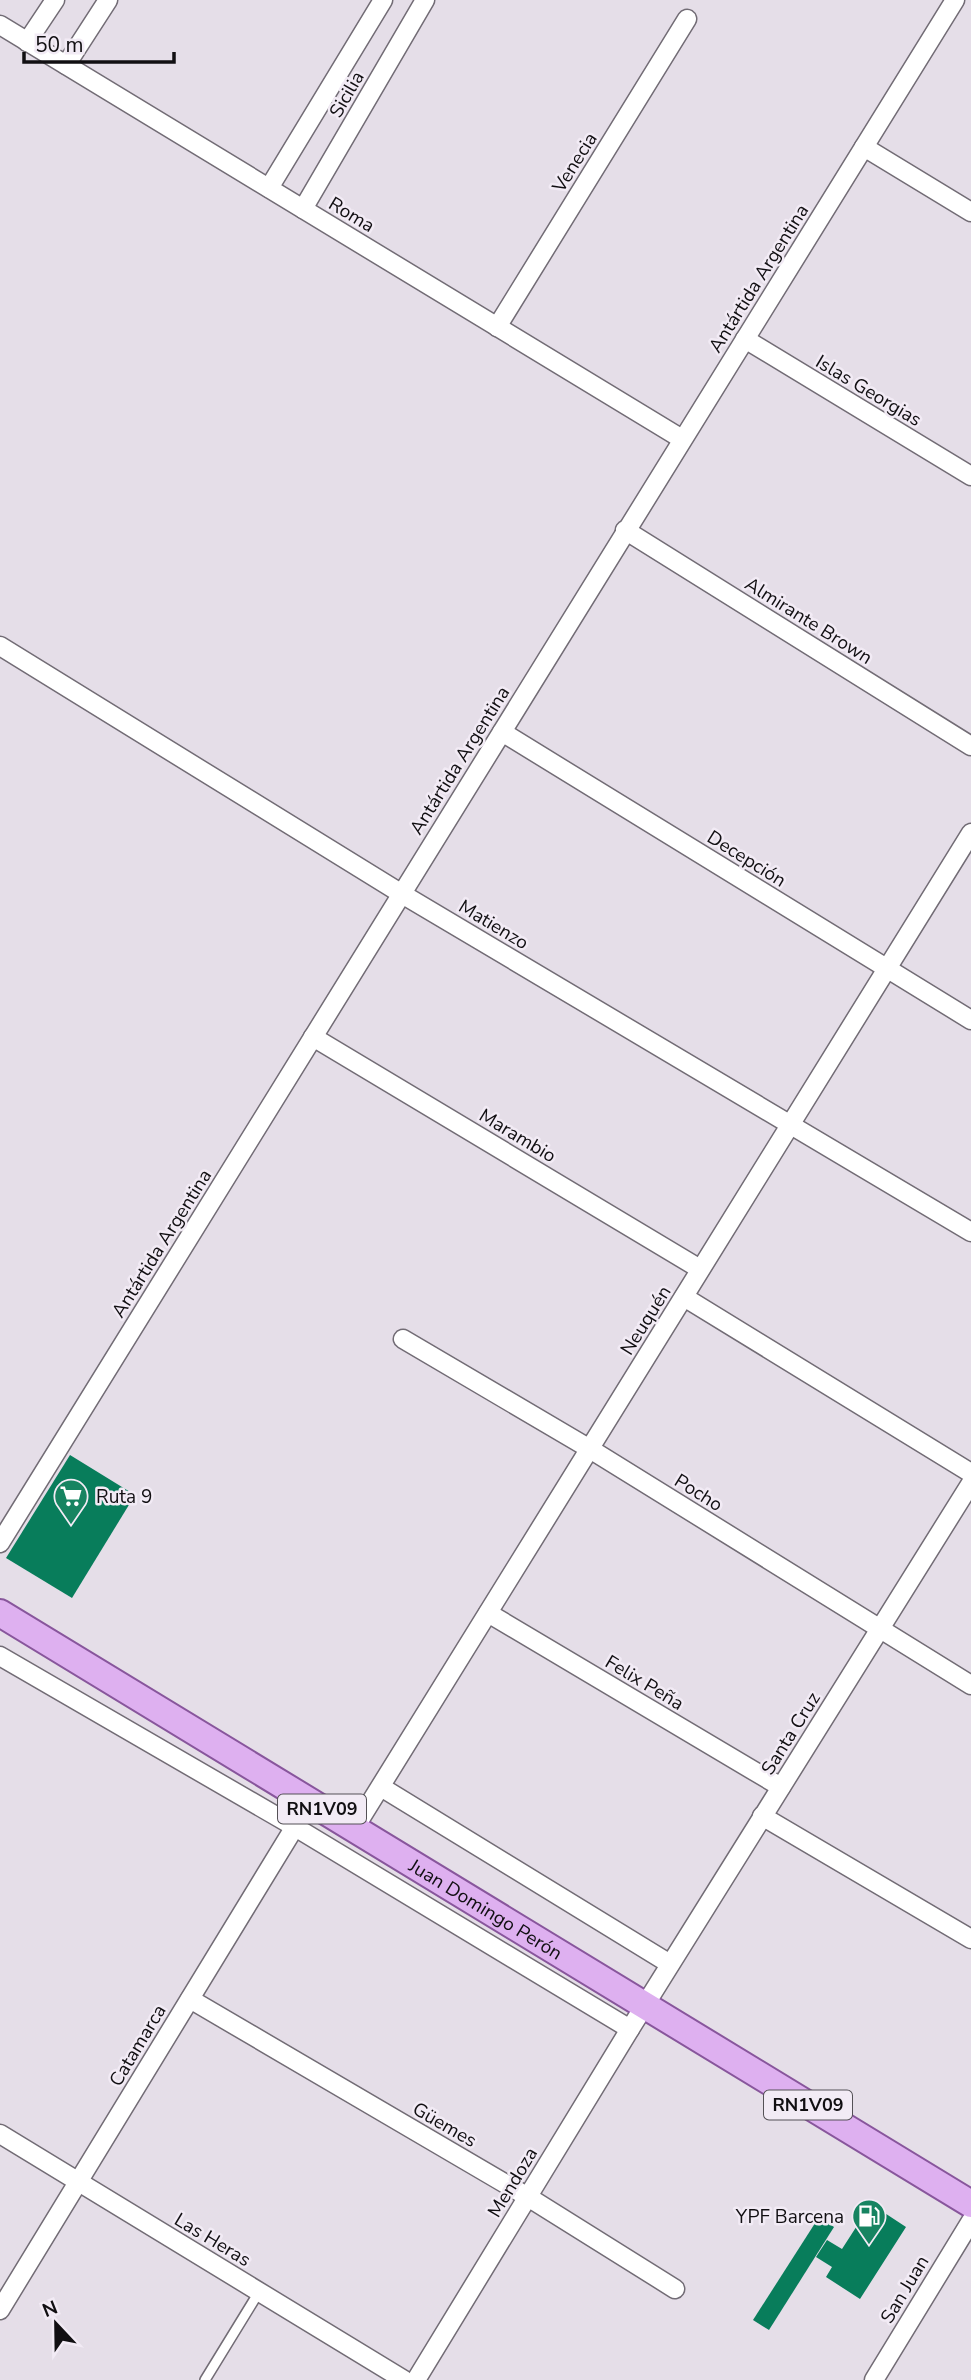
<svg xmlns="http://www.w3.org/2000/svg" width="971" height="2380" font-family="'Nunito Sans',sans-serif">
	<rect width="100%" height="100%" fill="#e5dee8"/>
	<g fill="#087d5b">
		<path d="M70,1455L135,1495L72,1598L6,1558Z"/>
		<path d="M871,2204L906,2227L860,2299L826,2277L832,2267L816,2257L827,2240L842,2249Z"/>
		<path d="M819,2217L834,2227L769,2330L753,2320Z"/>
	</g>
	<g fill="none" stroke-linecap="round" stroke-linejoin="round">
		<g stroke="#726c75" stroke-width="12">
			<path id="lane" d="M205,2380L259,2292"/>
		</g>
		<g stroke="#726c75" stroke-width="21">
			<g id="street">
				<path d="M0,25L682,439"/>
				<path d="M27,42L55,0"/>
				<path d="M66,65L108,0"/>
				<path d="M864,147L971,212"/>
				<path d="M269,188L383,0"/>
				<path d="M303,209L425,0"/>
				<path d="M497,327L687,19"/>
				<path d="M745,339L971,476"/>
				<path d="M625,530L971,746"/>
				<path d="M0,646L402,894L971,1232"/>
				<path d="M502,732L971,1020"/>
				<path d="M313,1037L700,1269"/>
				<path d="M684,1297L971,1473"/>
				<path d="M403,1339L590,1449L971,1685"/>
				<path d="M0,1543L955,0"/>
				<path d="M488,1613L781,1787"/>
				<path d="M0,1656L295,1827L630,2029"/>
				<path d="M381,1787L670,1964"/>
				<path d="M762,1816L971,1939"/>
				<path d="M354,1829L971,833"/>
				<path d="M190,1999L528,2197L675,2289"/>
				<path d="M0,2134L404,2380"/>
				<path d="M0,2310L310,1802"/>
				<path d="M416,2380L630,2029L971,1483"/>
				<path d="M874,2380L971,2221"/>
			</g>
		</g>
		<g stroke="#88569c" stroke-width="30">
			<g id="primary">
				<path id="s1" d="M0,1613L971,2204"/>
			</g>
		</g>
		<use href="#lane" stroke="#fff" stroke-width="9"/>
		<use href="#street" stroke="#fff" stroke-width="18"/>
		<use href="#primary" stroke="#deb0f0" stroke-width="26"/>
	</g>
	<defs>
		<g id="supermarket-pin" transform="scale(1.75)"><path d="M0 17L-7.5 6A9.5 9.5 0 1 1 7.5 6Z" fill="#178461" stroke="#f2ebf5"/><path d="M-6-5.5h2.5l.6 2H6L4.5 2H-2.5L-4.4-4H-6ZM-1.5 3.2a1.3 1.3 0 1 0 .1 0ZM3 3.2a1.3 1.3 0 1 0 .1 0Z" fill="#fff"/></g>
		<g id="fuel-pin" transform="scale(1.75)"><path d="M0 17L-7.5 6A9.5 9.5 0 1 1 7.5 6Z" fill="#178461" stroke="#f2ebf5"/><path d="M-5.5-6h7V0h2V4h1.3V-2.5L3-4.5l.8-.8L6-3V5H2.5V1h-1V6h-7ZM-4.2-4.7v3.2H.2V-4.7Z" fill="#fff"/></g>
	</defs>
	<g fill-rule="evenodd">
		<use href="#supermarket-pin" x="71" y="1496"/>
		<use href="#fuel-pin" x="869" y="2216"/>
	</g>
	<g text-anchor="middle" stroke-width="5" stroke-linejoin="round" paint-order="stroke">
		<g fill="#f2ebf5" stroke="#545156" stroke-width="2">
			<rect x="278" y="1794.5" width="88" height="29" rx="5"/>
			<rect x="764" y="2090.5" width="88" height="29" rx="5"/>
		</g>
		<g font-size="18" font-weight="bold" fill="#110f12">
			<text x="322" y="1815">RN1V09</text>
			<text x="808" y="2111">RN1V09</text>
		</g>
		<g font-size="19" fill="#110f12" stroke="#f2ebf5">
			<text transform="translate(346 94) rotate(-60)" y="7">Sicilia</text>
			<text transform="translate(574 162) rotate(-58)" y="7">Venecia</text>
			<text transform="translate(352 214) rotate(31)" y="7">Roma</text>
			<text transform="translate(758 278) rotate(-58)" y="7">Antártida Argentina</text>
			<text transform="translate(869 390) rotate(31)" y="7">Islas Georgias</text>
			<text transform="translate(809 620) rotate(32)" y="7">Almirante Brown</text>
			<text transform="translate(459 760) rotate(-58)" y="7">Antártida Argentina</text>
			<text transform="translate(747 858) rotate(32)" y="7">Decepción</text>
			<text transform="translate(494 924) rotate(31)" y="7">Matienzo</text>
			<text transform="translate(518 1135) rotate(31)" y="7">Marambio</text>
			<text transform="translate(161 1243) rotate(-58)" y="7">Antártida Argentina</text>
			<text transform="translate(645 1320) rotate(-58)" y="7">Neuquén</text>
			<text transform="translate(699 1492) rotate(32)" y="7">Pocho</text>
			<text transform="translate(645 1682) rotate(31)" y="7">Felix Peña</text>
			<text transform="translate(790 1733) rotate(-58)" y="7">Santa Cruz</text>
			<text dy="7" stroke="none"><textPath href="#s1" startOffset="569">Juan Domingo Perón</textPath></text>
			<text transform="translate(137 2045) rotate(-59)" y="7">Catamarca</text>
			<text transform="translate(445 2124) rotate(30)" y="7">Güemes</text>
			<text transform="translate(512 2182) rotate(-59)" y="7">Mendoza</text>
			<text transform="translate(213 2239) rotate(31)" y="7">Las Heras</text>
			<text transform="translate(904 2289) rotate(-59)" y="7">San Juan</text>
		</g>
		<g font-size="19" fill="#110f12" stroke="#f2ebf5" text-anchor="start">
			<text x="96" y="1503">Ruta 9</text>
			<text x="844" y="2223" text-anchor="end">YPF Barcena</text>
		</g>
	</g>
	<g transform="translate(56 2324) rotate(338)" stroke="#f2ebf5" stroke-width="5" paint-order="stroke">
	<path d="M0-5L12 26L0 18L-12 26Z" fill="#110f12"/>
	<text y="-10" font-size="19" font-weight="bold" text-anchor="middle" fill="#110f12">N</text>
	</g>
	<path d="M24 52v10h150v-10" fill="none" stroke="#110f12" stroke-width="3.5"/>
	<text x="35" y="52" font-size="21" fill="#110f12" stroke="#f2ebf5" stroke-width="5" paint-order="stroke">50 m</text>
</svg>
